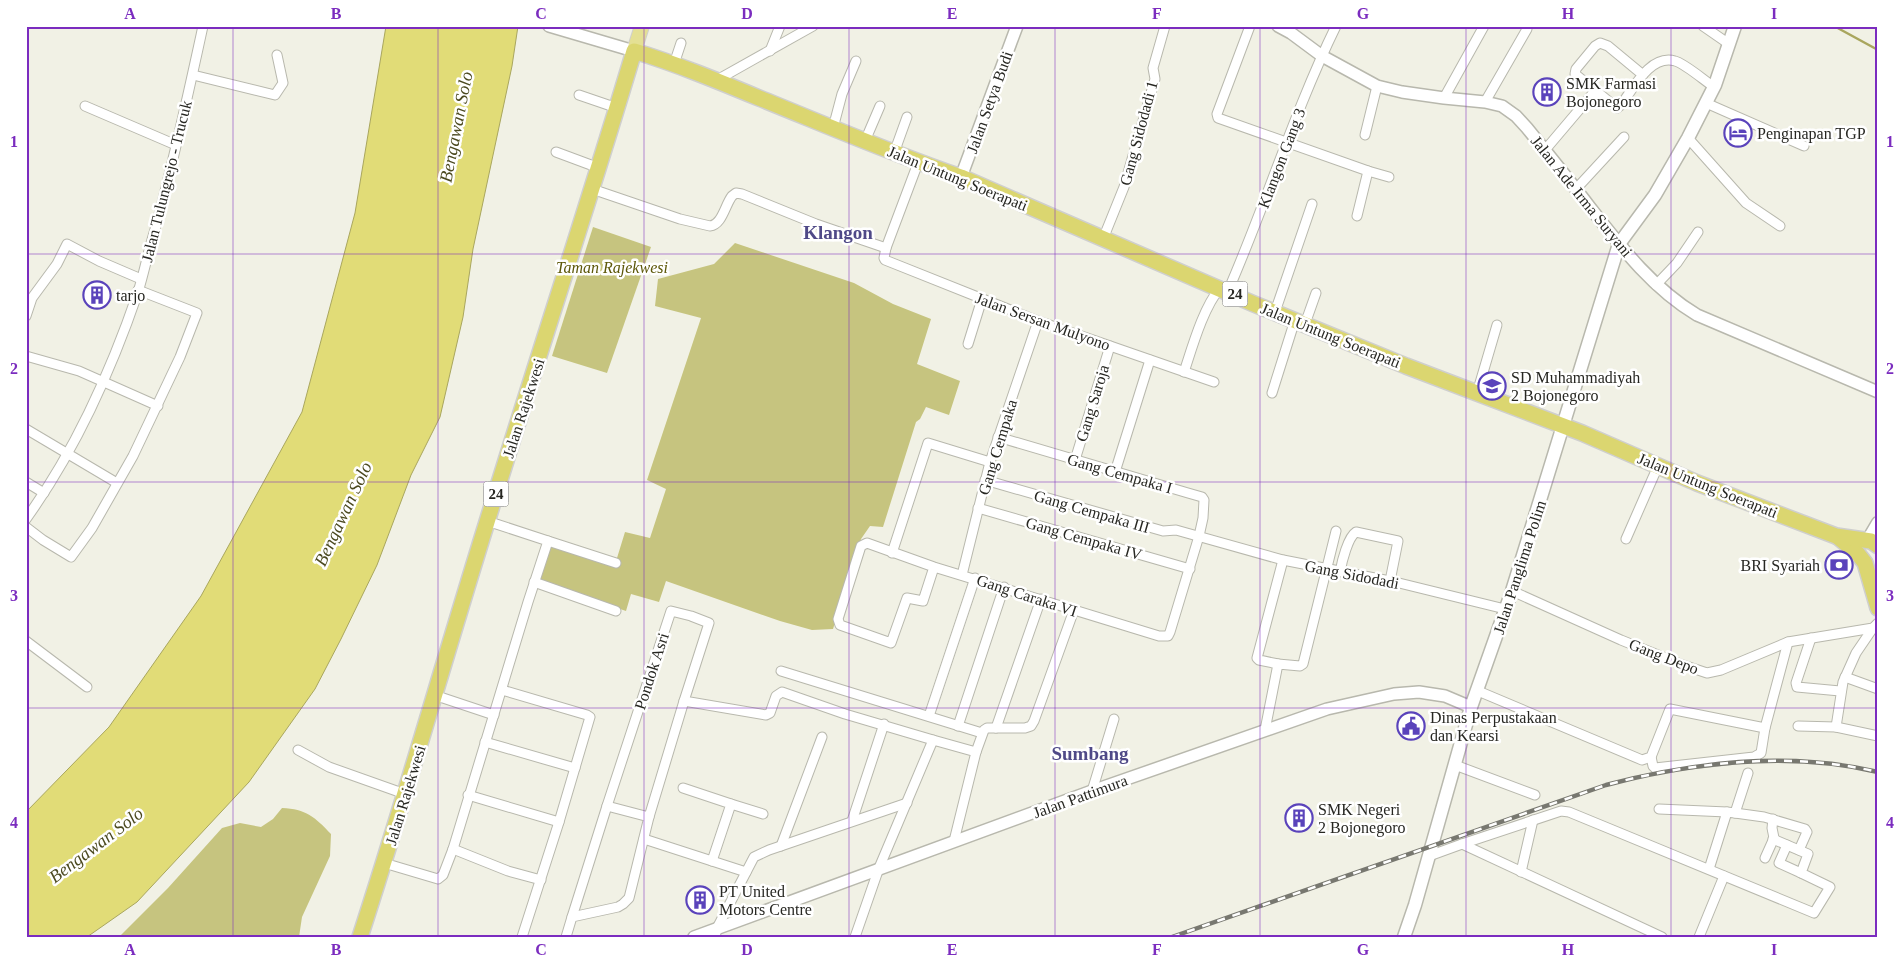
<svg xmlns="http://www.w3.org/2000/svg" width="1904" height="963" font-family="'Times New Roman',serif">
	<rect width="100%" height="100%" fill="#f1f1e5"/>
	<g fill="#c6c47f">
		<path d="M593,227L651,247L607,373L552,356Z"/>
		<path d="M735,243L854,283L893,304L931,319L917,364L960,381L949,415L926,407L920,419L916,422L883,527L870,526L861,539L833,629L812,630L780,621L666,581L659,602L631,594L626,611L537,581L550,546L618,565L617,558L625,532L650,538L666,489L647,480L701,318L655,306L658,279L714,264Z"/>
		<path d="M282,808C306,809 315,817 331,834L330,856L302,917L299,937H119L168,888L222,828L240,823L261,827L273,819Z"/>
	</g>
	<path fill="#e1dc77" stroke="#a9a65e" d="M386,26H518L512,66L473,249L463,317L440,417L411,475L377,565L341,639L315,689L249,782L137,902L87,937H26V812L109,727L201,596L302,412L355,213Z"/>
	<g fill="none" stroke-linecap="round" stroke-linejoin="round">
		<path stroke="#a9a65e" stroke-width="2.5" d="M1834,26L1878,50"/>
		<g stroke="#b8b8ad" stroke-width="11">
			<g id="minor">
				<path d="M1250,26L1217,114L1218,118L1368,171L1357,216"/>
				<path d="M1703,26L1729,44"/>
				<path d="M770,51L780,26"/>
				<path d="M674,64L681,43"/>
				<path d="M193,75L275,95L283,83L277,55"/>
				<path d="M1643,75L1608,46L1600,43L1595,46L1576,69L1575,74L1617,108L1621,105C1633,89 1650,54 1675,61C1684,63 1705,81 1714,87"/>
				<path d="M717,80L813,26"/>
				<path d="M579,95L617,108"/>
				<path d="M1444,98L1484,26"/>
				<path d="M1485,102L1527,29"/>
				<path d="M1706,103L1804,146"/>
				<path d="M85,106L176,145"/>
				<path d="M833,128L842,94L856,61"/>
				<path d="M1365,135L1377,86"/>
				<path d="M1688,138L1746,203L1780,226"/>
				<path d="M865,141L880,106"/>
				<path d="M1545,150L1595,91"/>
				<path d="M556,152L599,168"/>
				<path d="M894,153L907,117"/>
				<path d="M918,163L886,248L884,258L885,260L1038,321L1214,382"/>
				<path d="M1368,171L1389,177"/>
				<path d="M592,189L680,219L710,226C722,225 725,205 732,196L736,193L742,194L816,224L886,248"/>
				<path d="M1576,189L1624,137"/>
				<path d="M1103,239L1124,187L1155,79L1153,68L1165,26"/>
				<path d="M1656,285L1677,263L1698,232"/>
				<path d="M1228,291C1266,204 1294,112 1336,26"/>
				<path d="M1275,312L1312,204"/>
				<path d="M26,316L32,298L57,264L67,244L99,261L141,279"/>
				<path d="M1305,324L1316,293"/>
				<path d="M968,344L982,299"/>
				<path d="M26,356L79,371L158,406"/>
				<path d="M1184,372C1192,348 1203,308 1220,288"/>
				<path d="M1272,393L1295,320"/>
				<path d="M1477,393L1497,325"/>
				<path d="M26,429L117,483"/>
				<path d="M1075,460L1110,346"/>
				<path d="M1115,472L1150,360"/>
				<path d="M985,480L1163,531L1176,530L1283,560L1395,582L1505,609"/>
				<path d="M26,482L44,493"/>
				<path d="M978,508L1190,569"/>
				<path d="M26,519C75,451 111,371 138,292C144,273 148,252 154,233C173,165 188,95 203,26"/>
				<path d="M26,527L43,540L71,557L92,528L133,456L180,357L197,313L138,290"/>
				<path d="M1626,539L1658,466"/>
				<path d="M548,541L616,563"/>
				<path d="M892,553L928,443L990,462"/>
				<path d="M934,567L923,601L907,598L891,643L840,625L838,619L861,546L867,543L934,567L1159,636H1168L1170,632L1199,536L1203,518L1204,500L1202,497L1188,493L998,437"/>
				<path d="M1340,572C1342,561 1348,537 1356,532L1398,541L1390,581"/>
				<path d="M962,575L990,462L1038,321"/>
				<path d="M534,582L616,611"/>
				<path d="M1512,591L1621,640L1683,665L1707,673L1721,670L1788,642L1873,628L1878,623"/>
				<path d="M1811,638L1796,683L1797,687L1840,691"/>
				<path d="M26,641L87,687"/>
				<path d="M1278,664L1259,660L1257,658L1283,560"/>
				<path d="M781,671L982,733"/>
				<path d="M1845,677L1878,689"/>
				<path d="M502,690L587,715L590,717L559,822L522,937"/>
				<path d="M1478,691L1642,760L1651,757L1670,709L1765,728"/>
				<path d="M434,695L494,715"/>
				<path d="M929,716L975,578"/>
				<path d="M958,726L1004,587"/>
				<path d="M1798,726L1836,727L1878,736"/>
				<path d="M1836,727L1843,682L1856,653L1873,628"/>
				<path d="M996,728L1041,599"/>
				<path d="M1265,730L1278,664L1300,666L1303,664L1336,531"/>
				<path d="M485,742L575,768"/>
				<path d="M298,750L329,767L405,794"/>
				<path d="M976,752L984,730L987,728H1025L1031,726L1034,721L1074,610"/>
				<path d="M1651,757L1653,766L1655,768L1754,757L1761,753L1765,728L1788,642"/>
				<path d="M1455,765L1535,795"/>
				<path d="M683,788L731,804L712,861"/>
				<path d="M1092,791L1114,719"/>
				<path d="M468,795L559,822"/>
				<path d="M731,804L763,814"/>
				<path d="M1659,809L1727,812"/>
				<path d="M1735,813L1764,817L1805,829L1807,832L1799,850"/>
				<path d="M649,817L684,701"/>
				<path d="M852,821L884,724"/>
				<path d="M644,839L746,872"/>
				<path d="M1462,844L1561,811L1569,812L1814,913L1830,887L1801,873L1808,854L1773,839"/>
				<path d="M1787,845L1779,863L1801,873"/>
				<path d="M781,846L822,737"/>
				<path d="M453,849L508,871L541,880"/>
				<path d="M1429,856L1462,844L1662,937"/>
				<path d="M1765,858L1774,838L1772,828L1773,819"/>
				<path d="M384,863L438,879L443,875L453,849L528,602L548,541L487,521"/>
				<path d="M1709,869L1727,812L1735,813L1748,773"/>
				<path d="M1521,872L1533,820"/>
				<path d="M572,917L607,806"/>
				<path d="M566,937L572,917L618,907L623,904L629,898L649,817L607,806L671,611L691,616L709,623L684,701L766,715L770,713L776,696L782,692L845,714L933,740"/>
				<path d="M715,937L717,928L754,857L769,850L907,803"/>
				<path d="M855,937L879,868L933,740L976,752L954,841"/>
				<path d="M1699,937L1724,876"/>
			</g>
		</g>
		<g stroke="#b8b8ad" stroke-width="14">
			<g id="tertiary">
				<path d="M549,26L634,51"/>
				<path d="M1278,26L1291,33L1322,56L1377,86L1402,92L1444,98L1485,102L1502,106L1516,116L1527,128C1548,154 1569,180 1589,206C1621,247 1652,288 1697,315L1878,392"/>
				<path d="M961,177L1017,26"/>
				<path d="M694,937L1092,791L1327,709L1394,694L1419,692L1445,696L1471,707"/>
			</g>
		</g>
		<g stroke="#b8b8ad" stroke-width="15">
			<g id="secondary">
				<path d="M1868,540L1878,523"/>
				<path d="M1404,937L1415,905L1471,707L1512,591L1619,244L1655,195L1688,138L1715,85L1735,26"/>
			</g>
		</g>
		<g stroke="#cfcfce" stroke-width="16">
			<path id="primary" d="M634,51L642,26"/>
		</g>
		<g stroke="#cfcfce" stroke-width="18">
			<g id="trunk">
				<path d="M1838,537L1858,554L1865,563L1878,608"/>
				<path d="M360,937C405,799 444,660 487,522C535,365 587,209 634,51C677,64 718,81 759,98C826,125 893,154 961,177L1254,304L1406,366L1582,433L1697,483L1836,536L1871,541L1878,546"/>
			</g>
		</g>
		<use href="#minor" stroke="#fff" stroke-width="9"/>
		<use href="#tertiary" stroke="#fff" stroke-width="11"/>
		<use href="#secondary" stroke="#fff" stroke-width="12"/>
		<use href="#primary" stroke="#e4e094" stroke-width="14"/>
		<use href="#trunk" stroke="#dbd670" stroke-width="15"/>
		<g stroke="#787870" stroke-width="4.5">
			<path id="rail" d="M1172,937L1606,785C1694,762 1789,751 1878,772"/>
		</g>
		<use href="#rail" stroke="#fff" stroke-width="2.5" stroke-dasharray="8" stroke-linecap="butt"/>
	</g>
	<path fill="none" stroke="#7b2cbf" stroke-width="1" stroke-opacity="0.55" d="M233,26V937M438,26V937M644,26V937M849,26V937M1055,26V937M1260,26V937M1466,26V937M1671,26V937M26,254H1878M26,482H1878M26,708H1878"/>
	<defs>
		<g id="building-ring" transform="scale(1.4375)"><circle r="9.5" fill="#fff" stroke="#5a43bb" stroke-width="1.5"/><path d="M-4-6H4V6H1V3H-1V6H-4ZM-2.5-4.3h1.7v1.8h-1.7ZM.8-4.3h1.7v1.8H.8ZM-2.5-1h1.7V.8h-1.7ZM.8-1h1.7V.8H.8Z" fill="#5a43bb"/></g>
		<g id="hotel-ring" transform="scale(1.4375)"><circle r="9.5" fill="#fff" stroke="#5a43bb" stroke-width="1.5"/><path d="M-6-4.5h1.5V1H6V5H4.5V3h-9V5H-6ZM-4 0a1.8 1.8 0 1 1 3.6 0ZM.5 0V-2.5h3Q6-2.5 6 0Z" fill="#5a43bb"/></g>
		<g id="school-ring" transform="scale(1.4375)"><circle r="9.5" fill="#fff" stroke="#5a43bb" stroke-width="1.5"/><path d="M0-5L7-2L0 1L-7-2ZM-4 1L0 2.5L4 1V4Q0 6-4 4Z" fill="#5a43bb"/></g>
		<g id="bank-ring" transform="scale(1.4375)"><circle r="9.5" fill="#fff" stroke="#5a43bb" stroke-width="1.5"/><path d="M-6-4H6V4H-6ZM0-2.3a2.3 2.3 0 1 0 0 4.6a2.3 2.3 0 1 0 0-4.6Z" fill="#5a43bb"/></g>
		<g id="civic-ring" transform="scale(1.4375)"><circle r="9.5" fill="#fff" stroke="#5a43bb" stroke-width="1.5"/><path d="M-.6-6.5H3V-4.5H.6V-3L4-1V1h2V6H-6V1h2V-1L-.6-3ZM-1.2 2.5V6h2.4V2.5Z" fill="#5a43bb"/></g>
	</defs>
	<g fill-rule="evenodd">
		<use href="#building-ring" x="1547" y="92"/>
		<use href="#hotel-ring" x="1738" y="133"/>
		<use href="#building-ring" x="97" y="295"/>
		<use href="#school-ring" x="1492" y="386"/>
		<use href="#bank-ring" x="1839" y="565"/>
		<use href="#civic-ring" x="1411" y="726"/>
		<use href="#building-ring" x="1299" y="818"/>
		<use href="#building-ring" x="700" y="900"/>
	</g>
	<g text-anchor="middle" stroke-width="5" stroke-linejoin="round" paint-order="stroke">
		<g fill="#fff" stroke="#686864" stroke-width="1">
			<rect x="1222.5" y="281.5" width="25" height="25" rx="4"/>
			<rect x="483.5" y="481.5" width="25" height="25" rx="4"/>
		</g>
		<g font-size="15" font-weight="bold" fill="#272722">
			<text x="1235" y="299">24</text>
			<text x="496" y="499">24</text>
		</g>
		<g font-size="16" fill="#272722" stroke="#fff" text-anchor="start">
			<text x="1566" y="89">SMK Farmasi<tspan x="1566" dy="18">Bojonegoro</tspan></text>
			<text x="1757" y="139">Penginapan TGP</text>
			<text x="116" y="301">tarjo</text>
			<text x="1511" y="383">SD Muhammadiyah<tspan x="1511" dy="18">2 Bojonegoro</tspan></text>
			<text x="1820" y="571" text-anchor="end">BRI Syariah</text>
			<text x="1430" y="723">Dinas Perpustakaan<tspan x="1430" dy="18">dan Kearsi</tspan></text>
			<text x="1318" y="815">SMK Negeri<tspan x="1318" dy="18">2 Bojonegoro</tspan></text>
			<text x="719" y="897">PT United<tspan x="719" dy="18">Motors Centre</tspan></text>
		</g>
		<g font-size="16" fill="#272722" stroke="#fff">
			<text transform="translate(989 102) rotate(-70)" y="6">Jalan Setya Budi</text>
			<text transform="translate(1138 133) rotate(-75)" y="6">Gang Sidodadi 1</text>
			<text transform="translate(1281 158) rotate(-69)" y="6">Klangon Gang 3</text>
			<text transform="translate(958 178) rotate(22)" y="6">Jalan Untung Soerapati</text>
			<text transform="translate(166 181) rotate(-76)" y="6">Jalan Tulungrejo - Trucuk</text>
			<text transform="translate(1582 196) rotate(51)" y="6">Jalan Ade Irma Suryani</text>
			<text transform="translate(1043 321) rotate(20)" y="6">Jalan Sersan Mulyono</text>
			<text transform="translate(1331 335) rotate(22)" y="6">Jalan Untung Soerapati</text>
			<text transform="translate(1092 403) rotate(-73)" y="6">Gang Saroja</text>
			<text transform="translate(523 408) rotate(-72)" y="6">Jalan Rajekwesi</text>
			<text transform="translate(997 447) rotate(-73)" y="6">Gang Cempaka</text>
			<text transform="translate(1120 473) rotate(16)" y="6">Gang Cempaka I</text>
			<text transform="translate(1708 485) rotate(22)" y="6">Jalan Untung Soerapati</text>
			<text transform="translate(1092 511) rotate(16)" y="6">Gang Cempaka III</text>
			<text transform="translate(1084 538) rotate(16)" y="6">Gang Cempaka IV</text>
			<text transform="translate(1519 567) rotate(-72)" y="6">Jalan Panglima Polim</text>
			<text transform="translate(1352 574) rotate(11)" y="6">Gang Sidodadi</text>
			<text transform="translate(1027 595) rotate(18)" y="6">Gang Caraka VI</text>
			<text transform="translate(1664 656) rotate(21)" y="6">Gang Depo</text>
			<text transform="translate(651 671) rotate(-72)" y="6">Pondok Asri</text>
			<text transform="translate(405 795) rotate(-73)" y="6">Jalan Rajekwesi</text>
			<text transform="translate(1080 796) rotate(-20)" y="6">Jalan Pattimura</text>
		</g>
		<g font-size="16" font-style="italic" fill="#5c5708" stroke="#fff">
			<text x="612" y="273">Taman Rajekwesi</text>
		</g>
		<g font-size="18" font-style="italic" fill="#4c4a20" stroke="#fff">
			<text transform="translate(456 127) rotate(-79)" y="6">Bengawan Solo</text>
			<text transform="translate(343 514) rotate(-65)" y="6">Bengawan Solo</text>
			<text transform="translate(96 845) rotate(-37)" y="6">Bengawan Solo</text>
		</g>
		<g font-size="19" font-weight="bold" fill="#4f4987" stroke="#fff">
			<text x="838" y="239">Klangon</text>
			<text x="1090" y="760">Sumbang</text>
		</g>
	</g>
	<rect width="1904" height="963" fill="none" stroke="#ffffff" stroke-width="55"/>
	<rect x="28" y="28" width="1848" height="908" fill="none" stroke="#7b2cbf" stroke-width="2"/>
	<g font-size="16" text-anchor="middle" font-weight="bold" fill="#7b2cbf">
		<text x="130" y="19">A</text>
		<text x="336" y="19">B</text>
		<text x="541" y="19">C</text>
		<text x="747" y="19">D</text>
		<text x="952" y="19">E</text>
		<text x="1157" y="19">F</text>
		<text x="1363" y="19">G</text>
		<text x="1568" y="19">H</text>
		<text x="1774" y="19">I</text>
		<text x="14" y="147">1</text>
		<text x="1890" y="147">1</text>
		<text x="14" y="374">2</text>
		<text x="1890" y="374">2</text>
		<text x="14" y="601">3</text>
		<text x="1890" y="601">3</text>
		<text x="14" y="828">4</text>
		<text x="1890" y="828">4</text>
		<text x="130" y="955">A</text>
		<text x="336" y="955">B</text>
		<text x="541" y="955">C</text>
		<text x="747" y="955">D</text>
		<text x="952" y="955">E</text>
		<text x="1157" y="955">F</text>
		<text x="1363" y="955">G</text>
		<text x="1568" y="955">H</text>
		<text x="1774" y="955">I</text>
	</g>
</svg>
